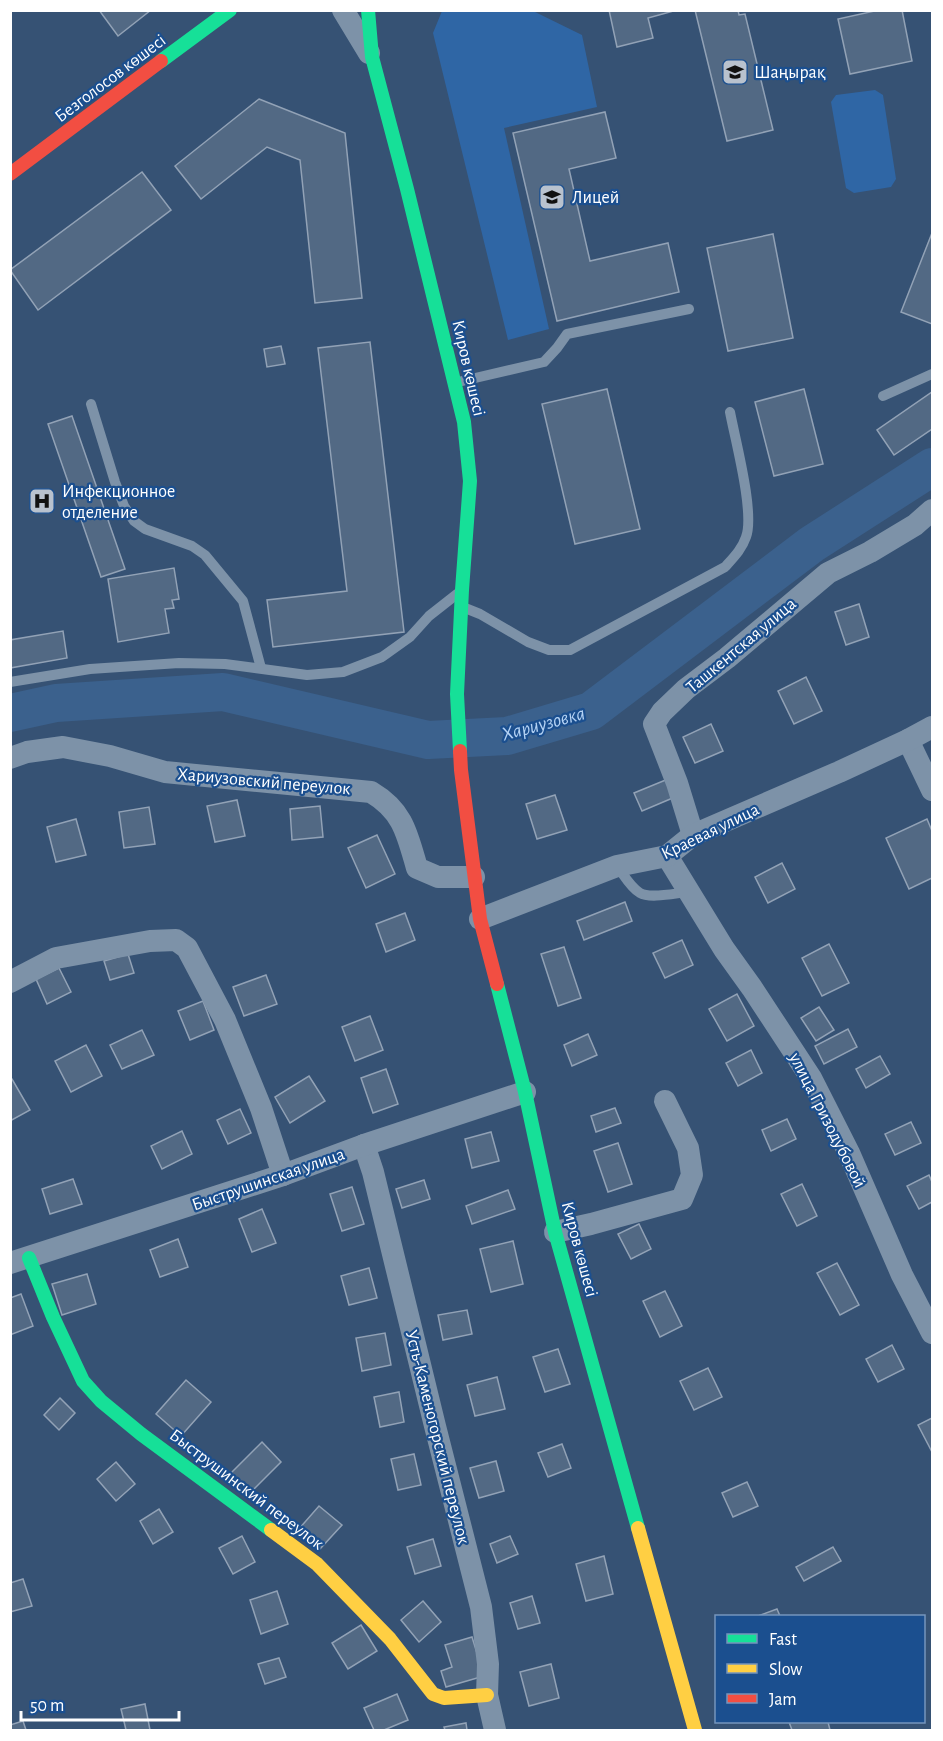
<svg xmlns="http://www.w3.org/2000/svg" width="943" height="1741" font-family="'Alegreya Sans',sans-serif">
	<rect width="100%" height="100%" fill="#365274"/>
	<g fill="#2f66a5">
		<path d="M531,10L582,35L597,107L504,128L549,329L508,340L433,33L442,11Z"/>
		<path d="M875,90L883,95L896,179L891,187L854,193L846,188L831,102L836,95Z"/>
	</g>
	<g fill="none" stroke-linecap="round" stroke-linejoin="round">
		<path stroke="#3b618d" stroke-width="38" d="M10,713L56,703L223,692L428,740L507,736L591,711L812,544L932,467"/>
	</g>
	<g fill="#526984" stroke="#92a2b6" stroke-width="1.5">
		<path d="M99,10H151L118,36Z"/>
		<path d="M609,10H677L648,18L653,38L617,47Z"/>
		<path d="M695,10H738L739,15L745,14L773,130L727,141Z"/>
		<path d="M879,10H902L912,61L850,74L838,19Z"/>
		<path d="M259,99L345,133L362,298L315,303L300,160L267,147L201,199L175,166Z"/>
		<path d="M605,112L616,158L569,169L590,261L668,243L679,292L557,321L513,133Z"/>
		<path d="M142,172L171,210L38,310L10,270Z"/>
		<path d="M932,233V324L901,312Z"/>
		<path d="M773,234L793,338L728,351L707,248Z"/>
		<path d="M370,342L404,632L273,647L267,600L347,591L318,348Z"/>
		<path d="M281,346L285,364L267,367L264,349Z"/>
		<path d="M607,389L640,529L575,544L542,404Z"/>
		<path d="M804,389L823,464L774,476L755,402Z"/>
		<path d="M932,392V429L894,455L877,430Z"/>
		<path d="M72,416L125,569L101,577L48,424Z"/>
		<path d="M174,568L179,599L172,600L174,608L165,609L169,633L118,642L108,579Z"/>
		<path d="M859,604L869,637L846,645L835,612Z"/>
		<path d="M63,631L67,658L10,668V640Z"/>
		<path d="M806,677L822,711L794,724L778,691Z"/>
		<path d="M711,724L723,751L695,763L683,737Z"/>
		<path d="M668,779L675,797L642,811L634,793Z"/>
		<path d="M555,795L567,830L537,839L526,804Z"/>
		<path d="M237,800L245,836L215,842L207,806Z"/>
		<path d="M320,806L323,837L292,840L290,809Z"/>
		<path d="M149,807L155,844L124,848L119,812Z"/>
		<path d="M76,819L86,855L56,862L47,827Z"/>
		<path d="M927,819L932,831V878L909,889L886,838Z"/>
		<path d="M377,835L395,874L366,888L348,848Z"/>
		<path d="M782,863L795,889L768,903L755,877Z"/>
		<path d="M625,902L632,921L584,940L577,921Z"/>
		<path d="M405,913L415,940L386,952L376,924Z"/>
		<path d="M682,940L693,965L665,978L653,953Z"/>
		<path d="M829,944L849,983L822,996L802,958Z"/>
		<path d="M564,947L581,998L558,1006L541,954Z"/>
		<path d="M128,954L134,973L110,980L104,961Z"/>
		<path d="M59,968L71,992L47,1004L36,979Z"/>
		<path d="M266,975L277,1004L244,1016L233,987Z"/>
		<path d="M737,994L754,1026L727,1041L709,1009Z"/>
		<path d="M203,1001L214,1030L190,1040L178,1011Z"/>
		<path d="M819,1007L834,1030L816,1041L801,1018Z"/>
		<path d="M370,1016L383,1050L355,1061L342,1027Z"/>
		<path d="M848,1029L857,1047L824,1064L815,1046Z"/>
		<path d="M142,1030L154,1055L122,1069L110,1045Z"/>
		<path d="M588,1034L597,1055L572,1066L564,1045Z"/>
		<path d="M86,1045L102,1076L71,1092L55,1061Z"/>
		<path d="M751,1050L762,1073L738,1086L726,1063Z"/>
		<path d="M880,1056L890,1074L866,1088L856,1069Z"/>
		<path d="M386,1069L398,1104L373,1113L361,1078Z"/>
		<path d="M309,1076L325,1101L290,1123L275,1097Z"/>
		<path d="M10,1079H12L30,1110L10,1121Z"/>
		<path d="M615,1108L621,1123L596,1132L591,1116Z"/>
		<path d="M240,1109L251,1133L228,1144L217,1120Z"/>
		<path d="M787,1119L796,1139L771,1151L762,1130Z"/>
		<path d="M911,1122L921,1143L895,1155L885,1134Z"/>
		<path d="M182,1131L192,1154L162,1169L151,1146Z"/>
		<path d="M491,1132L499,1161L472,1168L465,1139Z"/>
		<path d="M618,1143L632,1184L608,1192L594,1151Z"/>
		<path d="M929,1175L932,1182V1202L919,1209L907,1186Z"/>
		<path d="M73,1179L82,1204L50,1214L42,1189Z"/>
		<path d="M424,1180L430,1199L402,1208L396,1189Z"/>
		<path d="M802,1184L817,1216L797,1226L781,1194Z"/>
		<path d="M352,1187L364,1224L342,1231L330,1194Z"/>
		<path d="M508,1190L515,1209L472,1224L466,1206Z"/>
		<path d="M262,1209L276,1243L252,1252L239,1219Z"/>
		<path d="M639,1224L651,1249L631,1259L618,1234Z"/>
		<path d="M178,1239L188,1267L160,1277L150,1250Z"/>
		<path d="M513,1241L523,1284L491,1292L480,1249Z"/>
		<path d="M837,1263L859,1305L840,1315L817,1273Z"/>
		<path d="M369,1268L377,1298L349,1305L341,1276Z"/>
		<path d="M87,1274L96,1304L62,1315L52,1284Z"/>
		<path d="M665,1291L682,1326L660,1337L643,1301Z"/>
		<path d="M21,1294L33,1326L10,1335V1298Z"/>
		<path d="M467,1310L472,1334L443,1340L438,1315Z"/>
		<path d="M385,1333L391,1365L362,1371L356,1338Z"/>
		<path d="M892,1345L904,1369L878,1382L866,1359Z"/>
		<path d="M558,1349L570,1384L545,1392L533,1357Z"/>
		<path d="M708,1368L722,1397L694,1410L680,1381Z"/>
		<path d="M497,1377L505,1409L475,1416L467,1385Z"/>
		<path d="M186,1380L211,1402L181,1436L156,1414Z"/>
		<path d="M399,1392L404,1422L380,1427L374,1397Z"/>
		<path d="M60,1398L75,1413L59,1430L44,1415Z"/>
		<path d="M932,1418V1452L918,1425Z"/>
		<path d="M262,1442L281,1462L250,1493L231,1473Z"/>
		<path d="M562,1444L571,1468L548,1477L538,1453Z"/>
		<path d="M414,1454L421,1485L398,1490L391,1459Z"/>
		<path d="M496,1461L504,1491L479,1498L470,1468Z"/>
		<path d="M116,1462L135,1484L116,1501L97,1479Z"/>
		<path d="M747,1482L758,1506L733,1517L722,1493Z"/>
		<path d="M319,1506L342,1525L320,1549L298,1530Z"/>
		<path d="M159,1509L173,1532L153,1544L140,1521Z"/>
		<path d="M242,1536L255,1562L233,1574L219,1548Z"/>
		<path d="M510,1536L518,1554L497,1563L490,1544Z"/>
		<path d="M433,1539L441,1566L415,1574L407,1547Z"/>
		<path d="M833,1547L841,1561L804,1581L796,1567Z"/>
		<path d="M604,1556L613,1594L586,1601L576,1564Z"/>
		<path d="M23,1579L32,1606L10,1612V1583Z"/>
		<path d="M277,1591L288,1624L261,1634L250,1600Z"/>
		<path d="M532,1596L540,1623L518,1629L510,1603Z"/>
		<path d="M423,1601L441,1622L419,1642L401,1620Z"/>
		<path d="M777,1609L780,1616H758Z"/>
		<path d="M361,1625L377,1651L348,1669L332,1643Z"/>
		<path d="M472,1637L484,1676L446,1687L441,1671L452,1667L445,1645Z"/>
		<path d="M279,1658L286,1677L265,1684L258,1664Z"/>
		<path d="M551,1664L559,1698L529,1706L520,1672Z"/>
		<path d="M397,1694L408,1720L384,1730H374L364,1708Z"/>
		<path d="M145,1704L150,1730H126L121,1709Z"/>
		<path d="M23,1721L26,1730H10V1725Z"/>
		<path d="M789,1722H828L830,1730H792Z"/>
		<path d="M466,1723L467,1730H445L444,1727Z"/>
	</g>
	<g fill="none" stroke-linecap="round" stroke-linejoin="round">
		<g stroke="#7d92a8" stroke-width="10">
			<path d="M458,382L544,362L557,348L567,334L689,309"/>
			<path d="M883,396L932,374"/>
			<path d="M91,404L115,482L124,506L134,521L145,529L192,546L205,555L243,601L261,668"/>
			<path d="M465,608L480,614L528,642L549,650H570L725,567C734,557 742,549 746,537C755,513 735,439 730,412"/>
			<path d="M10,682L90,669L179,663L225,664L307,675L343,672L382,657L410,637L429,616L457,594"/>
			<path d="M617,866C624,875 630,887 640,893C650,899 676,893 689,892"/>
		</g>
		<g stroke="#7d92a8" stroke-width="22">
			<path d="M343,10L369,53"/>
			<path d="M908,740L932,790"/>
			<path d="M10,758L27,752L63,747L110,756L165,772L371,792C403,811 407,833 417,868L438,877H474"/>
			<path d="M693,835L677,783L654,724L662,712L686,689L727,658L828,573L870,552L915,525L932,510"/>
			<path d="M667,856L724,949L752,988L811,1078L849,1153L902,1275L932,1333"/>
			<path d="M480,919L617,866L667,856L693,835L839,772L908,740L932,727"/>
			<path d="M10,982L56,958L150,941L176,940L187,948L225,1020L261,1108L283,1175"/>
			<path d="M364,1145L373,1172L435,1426L481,1607L488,1664L487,1695L495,1730"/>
			<path d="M555,1232L591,1224L682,1199L692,1175L688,1148L665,1101"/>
			<path d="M10,1263L283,1175L364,1145L525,1092"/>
		</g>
		<g stroke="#16e098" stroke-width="14">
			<path d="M368,10L372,57L407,189L464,422L470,481L462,590L457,694L460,751"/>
			<path d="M161,61L230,10"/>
			<path d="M497,984L525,1092L555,1232L638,1528"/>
			<path d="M29,1258L53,1317L83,1381L101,1401L141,1434L271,1530"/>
		</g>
		<g stroke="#ffcf43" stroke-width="14">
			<path d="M638,1528L695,1730"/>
			<path d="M271,1530L317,1564L390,1639L433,1694L444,1698L487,1695"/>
		</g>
		<g stroke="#f24e42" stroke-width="14">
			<path d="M10,174L161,61"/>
			<path d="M460,751L461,770L480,919L497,984"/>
		</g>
	</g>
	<defs>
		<g id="school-square" transform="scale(1.35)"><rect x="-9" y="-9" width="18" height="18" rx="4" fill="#b9c2ce" stroke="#1b4f8f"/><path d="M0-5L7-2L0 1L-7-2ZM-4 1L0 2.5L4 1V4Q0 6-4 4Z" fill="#111"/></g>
		<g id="hospital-square" transform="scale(1.35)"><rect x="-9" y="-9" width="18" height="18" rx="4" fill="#b9c2ce" stroke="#1b4f8f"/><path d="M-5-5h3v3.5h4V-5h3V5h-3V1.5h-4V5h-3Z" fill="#111"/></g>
	</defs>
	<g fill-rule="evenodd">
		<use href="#school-square" x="735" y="72"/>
		<use href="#school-square" x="552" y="197"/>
		<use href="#hospital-square" x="42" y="501"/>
	</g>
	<g text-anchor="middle" stroke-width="4.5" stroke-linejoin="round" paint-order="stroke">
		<g font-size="18" fill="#fff" stroke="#1b4f8f" text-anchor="start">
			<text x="754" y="78">Шаңырақ</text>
			<text x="572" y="203">Лицей</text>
			<text x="62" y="497">Инфекционное<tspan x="62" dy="21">отделение</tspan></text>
		</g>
		<g font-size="18" fill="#fff" stroke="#1b4f8f">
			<text transform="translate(110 78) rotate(-37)" y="6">Безголосов көшесі</text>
			<text transform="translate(469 368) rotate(77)" y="6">Киров көшесі</text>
			<text transform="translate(741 645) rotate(-40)" y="6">Ташкентская улица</text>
			<text transform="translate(264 781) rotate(5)" y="6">Хариузовский переулок</text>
			<text transform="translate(710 831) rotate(-26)" y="6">Краевая улица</text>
			<text transform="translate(828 1120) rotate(63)" y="6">улица Гризодубовой</text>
			<text transform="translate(268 1179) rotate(-19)" y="6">Быструшинская улица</text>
			<text transform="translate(580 1249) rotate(75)" y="6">Киров көшесі</text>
			<text transform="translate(438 1437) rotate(76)" y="6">Усть-Каменогорский переулок</text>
			<text transform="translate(247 1489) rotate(37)" y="6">Быструшинский переулок</text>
		</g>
		<g font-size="20" font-style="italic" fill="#b5d3f5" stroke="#1b4f8f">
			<text transform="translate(543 723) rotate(-15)" y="7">Хариузовка</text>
		</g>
	</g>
	<rect width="943" height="1741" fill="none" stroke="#ffffff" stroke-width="24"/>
	<rect x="715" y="1615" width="210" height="108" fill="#1b4f8f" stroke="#7695bc" stroke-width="1.5"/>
	<rect x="727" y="1634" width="30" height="9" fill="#16e098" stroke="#7695bc" stroke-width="1.5"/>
	<text x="769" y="1645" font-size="18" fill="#ffffff">Fast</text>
	<rect x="727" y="1664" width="30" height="9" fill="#ffcf43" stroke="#7695bc" stroke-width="1.5"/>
	<text x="769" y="1675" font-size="18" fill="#ffffff">Slow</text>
	<rect x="727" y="1694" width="30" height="9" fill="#f24e42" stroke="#7695bc" stroke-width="1.5"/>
	<text x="769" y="1705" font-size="18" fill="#ffffff">Jam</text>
	<path d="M21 1711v9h158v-9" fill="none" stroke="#ffffff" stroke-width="3"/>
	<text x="30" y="1711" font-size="18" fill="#ffffff" stroke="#1b4f8f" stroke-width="4.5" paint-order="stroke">50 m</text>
</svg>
